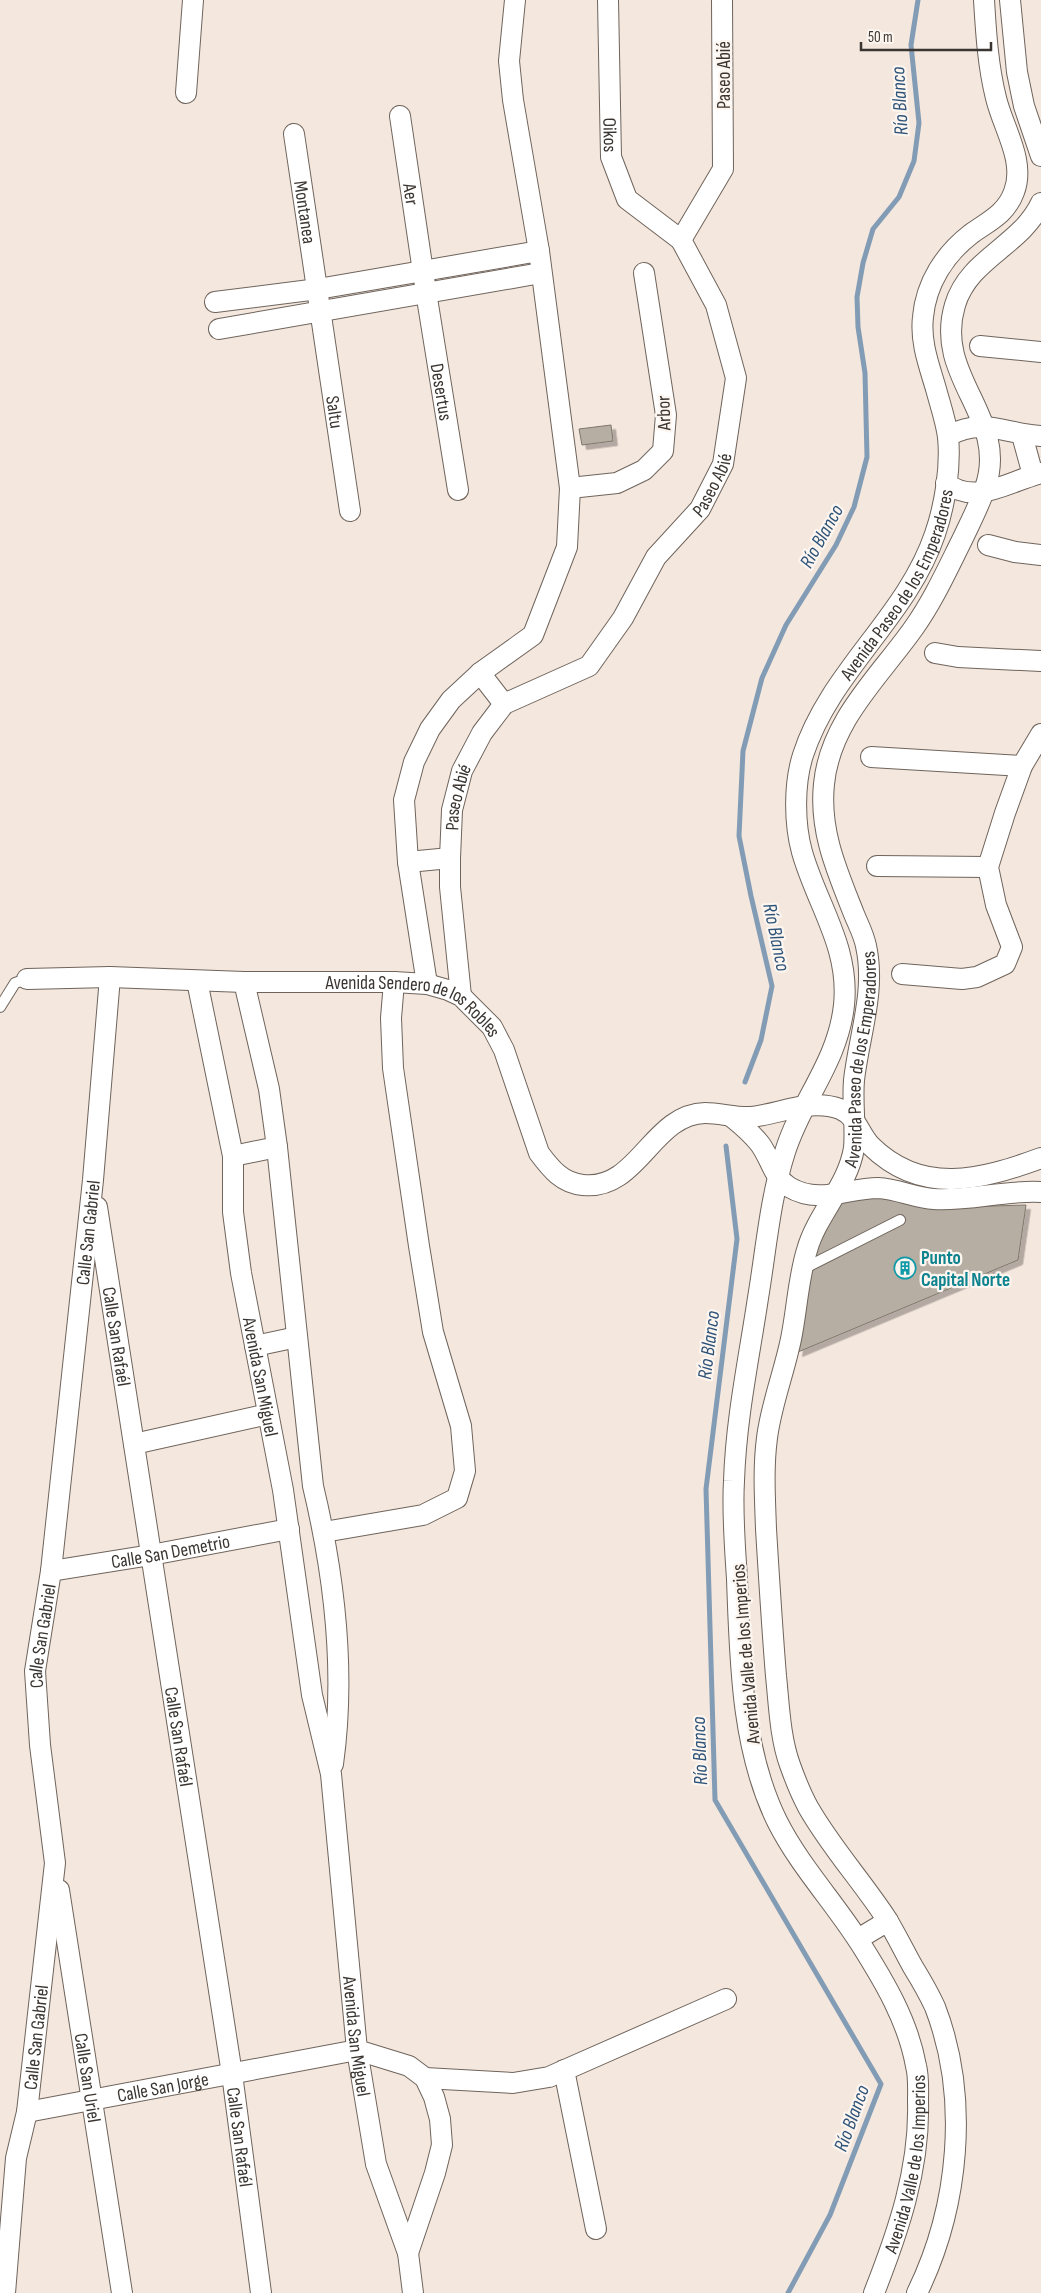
<svg xmlns="http://www.w3.org/2000/svg" width="1041" height="2293" font-family="'Sofia Sans Condensed',sans-serif">
	<defs>
		<filter id="shadow"><feDropShadow dx="4.5" dy="4.5" stdDeviation="0" flood-color="#0004"/></filter>
	</defs>
	<rect width="100%" height="100%" fill="#f4e7dd"/>
	<g fill="none" stroke-linecap="round" stroke-linejoin="round">
		<g stroke="#839cb5" stroke-width="5">
			<path d="M745,1082L761,1040L772,986L751,896L739,836L743,751L762,678L786,625L836,545L854,507L867,457L865,373L858,327L857,297L863,263L873,229L899,197L914,161L919,123L911,45L918,0"/>
			<path d="M726,1146L737,1239L706,1489L715,1800L881,2084L830,2215L788,2293"/>
		</g>
	</g>
	<g fill="#b6aea2" stroke="#7e776b" filter="url(#shadow)">
		<path d="M611,425L613,441L582,445L579,429Z"/>
		<path d="M885,1194L928,1208L1026,1205L1018,1260L798,1352L808,1275L817,1243L842,1202Z"/>
	</g>
	<g fill="none" stroke-linecap="round" stroke-linejoin="round">
		<g stroke="#6f645c" stroke-width="12">
			<g id="service">
				<path d="M0,1007L15,983L27,979"/>
				<path d="M803,1269L900,1220"/>
			</g>
		</g>
		<g stroke="#6f645c" stroke-width="22">
			<g id="minor">
				<path id="s1" d="M608,0L611,157L627,199L681,240"/>
				<path d="M1010,0L1017,72L1024,106L1041,156"/>
				<path d="M186,93L193,0"/>
				<path id="s2" d="M400,116L426,292L458,490"/>
				<path id="s3" d="M294,134L350,511"/>
				<path d="M215,302L318,289L539,251"/>
				<path d="M219,329L541,273"/>
				<path d="M980,346L1041,352"/>
				<path d="M1022,435L1033,475"/>
				<path d="M948,436C983,417 1005,434 1041,436"/>
				<path d="M946,483C975,506 1010,481 1041,473"/>
				<path d="M570,488L617,483L644,470L663,451L666,415L644,273"/>
				<path d="M988,545L1015,552L1041,555"/>
				<path d="M935,653L958,657L1041,661"/>
				<path d="M480,673L504,704"/>
				<path d="M871,757L1022,766"/>
				<path d="M408,862L450,858"/>
				<path d="M877,866L988,867"/>
				<path d="M902,974L962,979L977,977L1005,964L1012,947L996,905L988,867L1005,813L1022,766L1041,734"/>
				<path id="s4" d="M27,979L110,977L244,982H394L427,984L448,990L461,996L492,1027L504,1050L539,1153C551,1169 562,1183 583,1185C638,1191 652,1114 705,1113C721,1113 735,1118 751,1117C780,1114 811,1098 840,1109C857,1116 859,1134 871,1146C922,1196 981,1180 1041,1158"/>
				<path id="s5" d="M197,981L233,1156V1212L241,1273L283,1490L312,1695L331,1774L357,2050L376,2164L408,2253L413,2293"/>
				<path d="M244,982L269,1089L277,1147L313,1486C335,1578 346,1671 333,1764"/>
				<path d="M427,984L408,862L404,800L414,762L430,729L451,700L480,673L533,635L567,547L570,488L539,251L513,100L509,61L515,0"/>
				<path id="s6" d="M461,996L450,887V858L452,810L462,771L482,733L504,704L589,666L623,618L656,557L700,509L723,464L736,378L716,305L681,240L723,169L722,0"/>
				<path d="M733,1118C743,1126 752,1134 760,1144C771,1159 773,1177 789,1187C819,1205 847,1188 878,1188C898,1189 915,1198 934,1199C970,1201 1005,1190 1041,1192"/>
				<path d="M233,1156L277,1147"/>
				<path id="s7" d="M97,1207L232,2074L261,2293"/>
				<path d="M255,1346L297,1337"/>
				<path d="M134,1444L268,1414"/>
				<path d="M324,1532L423,1515L457,1498L465,1471L461,1426L433,1332L419,1246L393,1068L391,1018L394,982"/>
				<path id="s8" d="M51,1571L151,1555L289,1529"/>
				<path id="s9" d="M59,1890L122,2293"/>
				<path d="M858,1939L888,1921"/>
				<path d="M564,2070L596,2229"/>
				<path d="M425,2078L513,2083L549,2077L726,1999"/>
				<path id="s10" d="M27,2112L357,2050L409,2066L425,2078L434,2097L440,2119L442,2145L435,2173L408,2253"/>
				<path id="s11" d="M5,2293L16,2158L27,2112L55,1863L40,1745L35,1671L51,1571L93,1180L110,977"/>
				<path id="s12" d="M874,2293C898,2232 920,2169 918,2102C918,2090 919,2077 916,2066C908,2021 884,1981 860,1943C834,1902 799,1865 777,1821C741,1748 740,1659 737,1579C735,1547 732,1513 734,1481C736,1419 749,1358 758,1298C766,1250 770,1199 785,1152C801,1100 838,1062 844,1005C850,947 817,905 802,852C794,823 794,783 803,755C830,671 907,617 935,534C945,505 951,467 948,437C946,421 940,404 936,389C929,365 920,342 923,317C926,283 945,254 971,234C989,221 1006,214 1014,192C1026,161 1003,128 996,98C988,66 986,33 984,0"/>
				<path id="s13" d="M917,2293C959,2207 970,2098 935,2007C929,1994 921,1980 913,1967C904,1951 896,1934 886,1918C861,1880 830,1846 808,1807C801,1794 795,1779 790,1765C780,1738 779,1704 776,1676C772,1627 769,1578 766,1529C765,1499 763,1468 767,1438C771,1405 784,1373 791,1339C797,1310 798,1279 807,1250C817,1214 848,1186 854,1148C856,1127 852,1103 854,1080C859,1036 876,991 866,946C864,935 858,924 854,914C837,871 819,831 824,784C830,721 879,677 913,629C933,601 947,570 962,540C970,523 979,506 985,488C1010,417 933,378 955,305C969,258 1021,246 1041,203"/>
			</g>
		</g>
		<use href="#service" stroke="#fff" stroke-width="10"/>
		<use href="#minor" stroke="#fff" stroke-width="20"/>
	</g>
	<defs>
		<g id="building-ring" transform="scale(1.125)"><circle r="9.5" fill="#fdf5ef" stroke="#0f9aa8" stroke-width="1.5"/><path d="M-4-6H4V6H1V3H-1V6H-4ZM-2.5-4.3h1.7v1.8h-1.7ZM.8-4.3h1.7v1.8H.8ZM-2.5-1h1.7V.8h-1.7ZM.8-1h1.7V.8H.8Z" fill="#0f9aa8"/></g>
	</defs>
	<g fill-rule="evenodd">
		<use href="#building-ring" x="905" y="1268"/>
	</g>
	<g text-anchor="middle" stroke-width="4.5" stroke-linejoin="round" paint-order="stroke">
		<g font-size="19" fill="#3a3531" stroke="#fdf5ef">
			<text transform="translate(723 75) rotate(-90)" y="7">Paseo Abié</text>
			<text dy="7" stroke="none"><textPath href="#s1" startOffset="135">Oikos</textPath></text>
			<text dy="7" stroke="none"><textPath href="#s2" startOffset="79">Aer</textPath></text>
			<text dy="7" stroke="none"><textPath href="#s3" startOffset="79">Montanea</textPath></text>
			<text dy="7" stroke="none"><textPath href="#s2" startOffset="279">Desertus</textPath></text>
			<text dy="7" stroke="none"><textPath href="#s3" startOffset="281">Saltu</textPath></text>
			<text transform="translate(663 413) rotate(-92)" y="7">Arbor</text>
			<text dy="7" stroke="none"><textPath href="#s6" startOffset="620">Paseo Abié</textPath></text>
			<text dy="7" stroke="none"><textPath href="#s12" startOffset="1810">Avenida Paseo de los Emperadores</textPath></text>
			<text dy="7" stroke="none"><textPath href="#s6" startOffset="200">Paseo Abié</textPath></text>
			<text dy="7" stroke="none"><textPath href="#s4" startOffset="394">Avenida Sendero de los Robles</textPath></text>
			<text dy="7" stroke="none"><textPath href="#s13" startOffset="1301">Avenida Paseo de los Emperadores</textPath></text>
			<text dy="7" stroke="none"><textPath href="#s11" startOffset="1068">Calle San Gabriel</textPath></text>
			<text dy="7" stroke="none"><textPath href="#s7" startOffset="131">Calle San Rafaél</textPath></text>
			<text dy="7" stroke="none"><textPath href="#s5" startOffset="402">Avenida San Miguel</textPath></text>
			<text dy="7" stroke="none"><textPath href="#s8" startOffset="121">Calle San Demetrio</textPath></text>
			<text dy="7" stroke="none"><textPath href="#s11" startOffset="662">Calle San Gabriel</textPath></text>
			<text transform="translate(745 1654) rotate(-95)" y="7">Avenida Valle de los Imperios</text>
			<text dy="7" stroke="none"><textPath href="#s7" startOffset="536">Calle San Rafaél</textPath></text>
			<text dy="7" stroke="none"><textPath href="#s5" startOffset="1069">Avenida San Miguel</textPath></text>
			<text dy="7" stroke="none"><textPath href="#s11" startOffset="258">Calle San Gabriel</textPath></text>
			<text dy="7" stroke="none"><textPath href="#s9" startOffset="190">Calle San Uriel</textPath></text>
			<text dy="7" stroke="none"><textPath href="#s10" startOffset="138">Calle San Jorge</textPath></text>
			<text dy="7" stroke="none"><textPath href="#s7" startOffset="941">Calle San Rafaél</textPath></text>
			<text dy="7" stroke="none"><textPath href="#s12" startOffset="134">Avenida Valle de los Imperios</textPath></text>
		</g>
		<g font-size="19" font-weight="bold" fill="#0d838f" stroke="#fdf5ef" text-anchor="start">
			<text x="921" y="1264">Punto<tspan x="921" dy="22">Capital Norte</tspan></text>
		</g>
		<g font-size="20" font-style="italic" fill="#2d5379" stroke="#fdf5ef">
			<text transform="translate(899 101) rotate(-93)" y="7">Río Blanco</text>
			<text transform="translate(821 536) rotate(-61)" y="7">Río Blanco</text>
			<text transform="translate(777 937) rotate(78)" y="7">Río Blanco</text>
			<text transform="translate(708 1345) rotate(-83)" y="7">Río Blanco</text>
			<text transform="translate(699 1751) rotate(-92)" y="7">Río Blanco</text>
			<text transform="translate(851 2118) rotate(-70)" y="7">Río Blanco</text>
		</g>
	</g>
	<path d="M861 42v8h130v-8" fill="none" stroke="#3a3531" stroke-width="2.5"/>
	<text x="868" y="42" font-size="15" fill="#3a3531" stroke="#fdf5ef" stroke-width="4" paint-order="stroke">50 m</text>
</svg>
